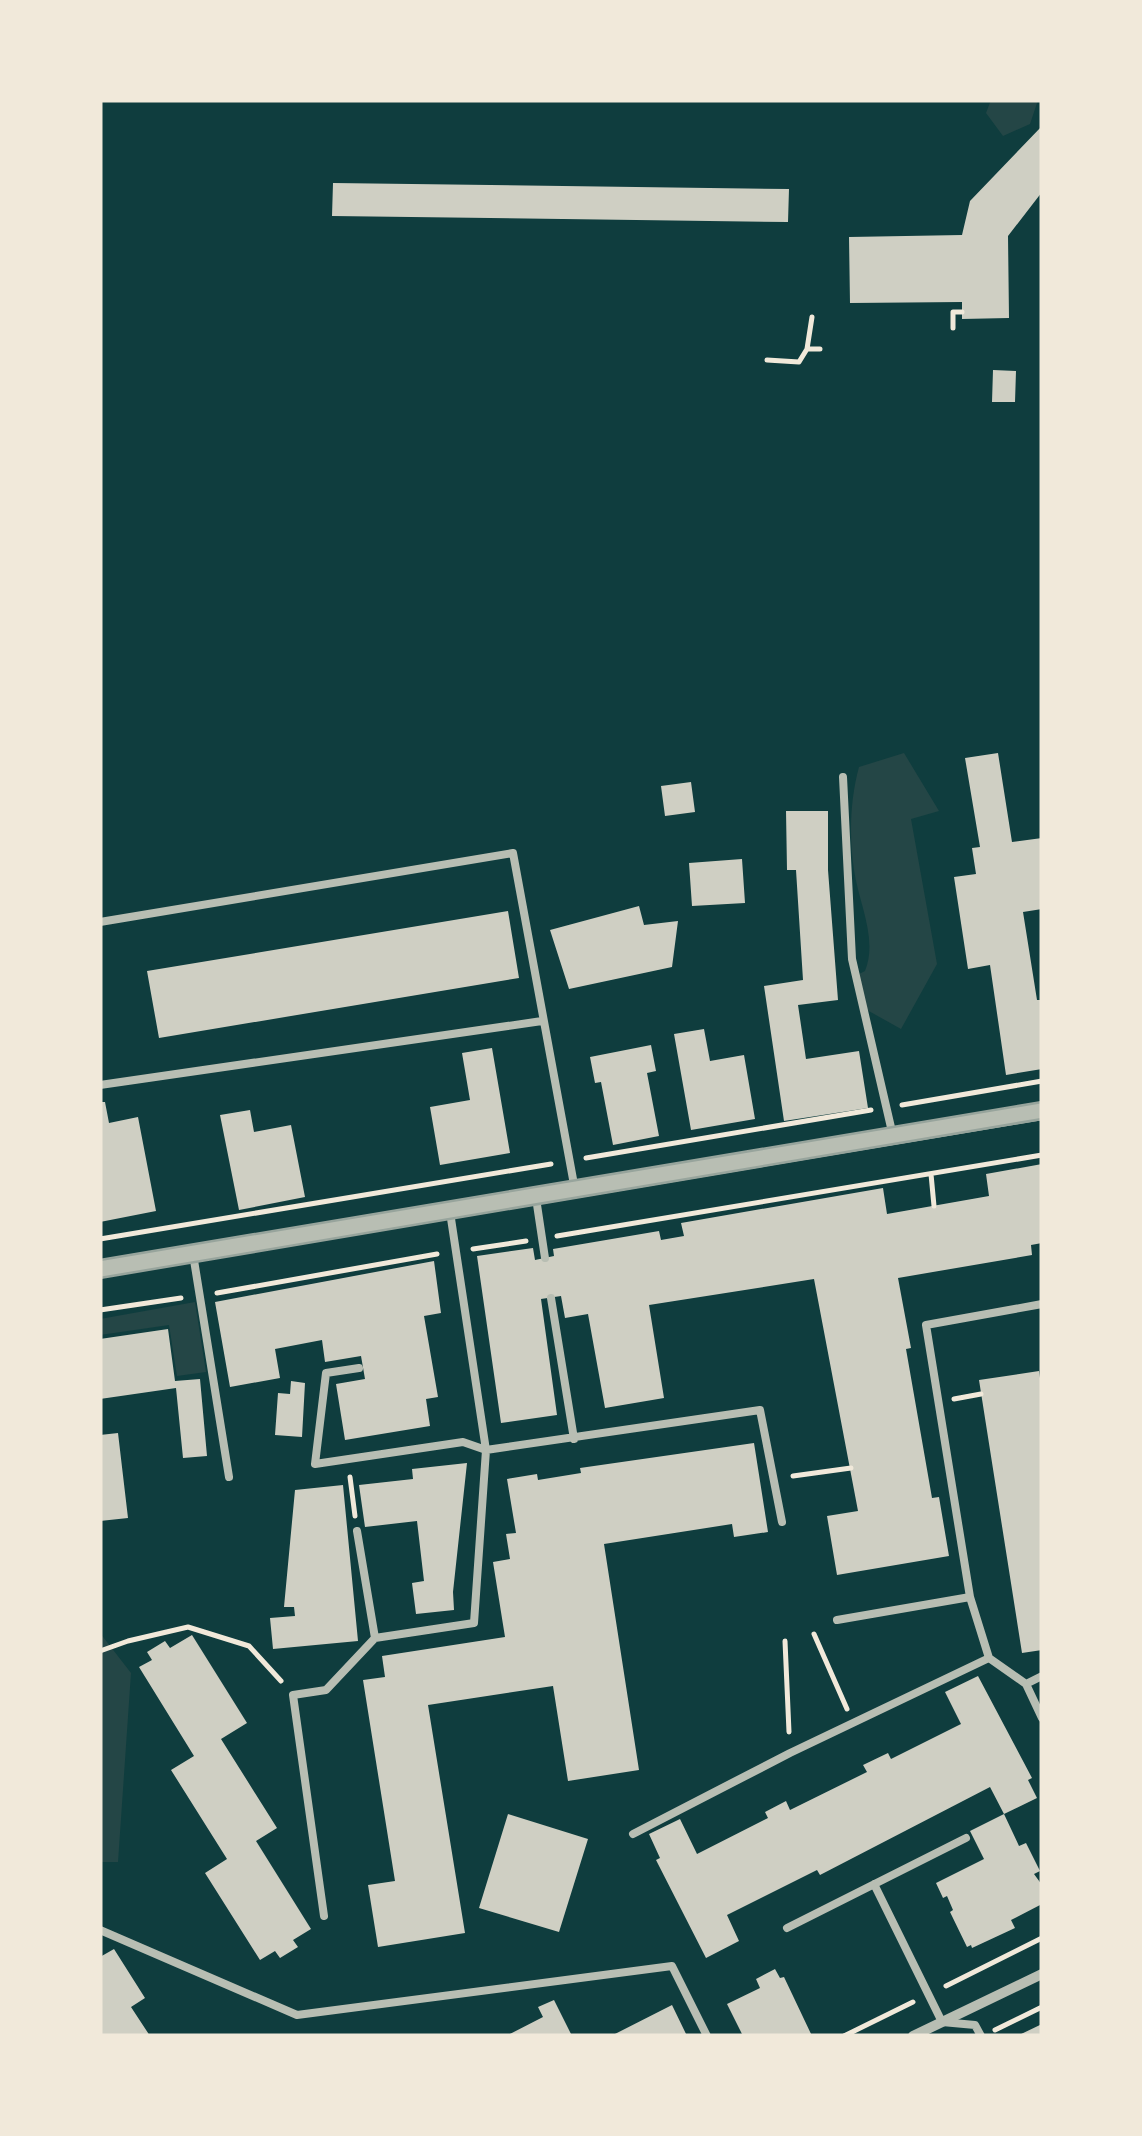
<svg xmlns="http://www.w3.org/2000/svg" width="1142" height="2136" font-family="'Roboto Condensed',sans-serif">
	<style>
		.green { fill: #244646 }
		.building { fill: #cfcfc3 }
		.lines { fill: none; stroke-linecap: round; stroke-linejoin: round }
		.path { stroke: #f1e9da; stroke-width: 5 }
		.service { stroke: #b8beb3; stroke-width: 8 }
		.minor { stroke: #b8beb3; stroke-width: 10 }
		.tertiary { stroke: #b8beb3; stroke-width: 18 }
		.tram { stroke: #97a49c; stroke-width: 2.5 }
	</style>
	<rect width="100%" height="100%" fill="#0f3d3e"/>
	<path class="green" d="M 991,100 L 1038,100 L 1030,124 L 1003,136 L 986,113 Z
		M 904,753 L 939,811 L 911,819 L 937,964 L 901,1029 L 867,1010 L 859,974 L 865,971 C 878,939 859,904 854,870 C 849,837 850,800 859,767 Z
		M 195,1302 L 206,1372 L 177,1376 L 169,1325 L 100,1335 L 100,1319 Z
		M 100,1633 L 131,1673 L 118,1862 L 100,1862 Z"/>
	<path class="building" d="M 1042,126 L 1042,192 L 1008,236 L 1009,318 L 962,319 L 962,302 L 850,303 L 849,237 L 962,235 L 970,201 Z
		M 333,183 L 789,189 L 788,222 L 332,216 Z
		M 993,370 L 1016,371 L 1015,402 L 992,402 Z
		M 998,753 L 1012,842 L 1042,838 L 1042,909 L 1023,912 L 1037,1000 L 1042,1000 L 1042,1069 L 1006,1075 L 990,965 L 968,969 L 954,877 L 976,874 L 972,848 L 980,847 L 965,758 Z
		M 691,782 L 695,812 L 665,816 L 661,786 Z
		M 786,811 L 828,811 L 828,870 L 838,1000 L 798,1005 L 806,1059 L 859,1051 L 868,1108 L 784,1121 L 764,986 L 803,980 L 796,870 L 787,870 Z
		M 742,859 L 745,903 L 692,906 L 689,863 Z
		M 639,906 L 644,925 L 678,921 L 672,967 L 569,989 L 550,930 Z
		M 508,911 L 519,978 L 159,1038 L 147,971 Z
		M 704,1029 L 710,1061 L 744,1055 L 755,1119 L 691,1130 L 674,1034 Z
		M 651,1045 L 656,1071 L 647,1073 L 659,1136 L 613,1145 L 601,1082 L 595,1083 L 590,1057 Z
		M 492,1048 L 510,1153 L 440,1165 L 430,1107 L 470,1100 L 462,1053 Z
		M 100,1102 L 105,1102 L 109,1123 L 138,1117 L 156,1211 L 100,1222 Z
		M 250,1110 L 254,1132 L 291,1125 L 305,1197 L 239,1210 L 220,1115 Z
		M 1042,1164 L 1042,1243 L 1031,1245 L 1032,1255 L 898,1278 L 911,1348 L 906,1349 L 932,1498 L 939,1497 L 949,1556 L 837,1575 L 827,1516 L 858,1511 L 814,1279 L 649,1305 L 664,1398 L 605,1408 L 588,1314 L 565,1318 L 561,1296 L 541,1299 L 557,1415 L 501,1423 L 477,1256 L 533,1248 L 535,1260 L 554,1256 L 553,1249 L 659,1231 L 661,1240 L 684,1236 L 681,1223 L 883,1188 L 887,1214 L 989,1196 L 986,1174 Z
		M 434,1261 L 441,1313 L 424,1316 L 438,1397 L 426,1399 L 430,1426 L 345,1440 L 336,1384 L 365,1379 L 361,1356 L 325,1362 L 322,1340 L 275,1349 L 280,1378 L 230,1387 L 215,1302 Z
		M 168,1329 L 175,1381 L 200,1379 L 207,1456 L 183,1458 L 176,1388 L 100,1399 L 100,1339 Z
		M 1039,1371 L 1042,1392 L 1042,1650 L 1022,1653 L 979,1380 Z
		M 291,1381 L 305,1383 L 302,1437 L 275,1435 L 278,1393 L 290,1394 Z
		M 118,1433 L 128,1518 L 100,1521 L 100,1435 Z
		M 754,1443 L 768,1532 L 734,1537 L 732,1524 L 604,1544 L 639,1770 L 568,1781 L 553,1686 L 428,1705 L 465,1933 L 378,1947 L 368,1885 L 395,1881 L 363,1680 L 385,1677 L 382,1656 L 505,1637 L 493,1562 L 510,1559 L 506,1534 L 516,1533 L 507,1479 L 537,1474 L 538,1480 L 581,1473 L 580,1468 Z
		M 467,1463 L 453,1592 L 454,1610 L 416,1614 L 412,1583 L 424,1581 L 417,1521 L 365,1527 L 359,1485 L 413,1479 L 412,1469 Z
		M 343,1485 L 358,1641 L 273,1649 L 270,1618 L 295,1616 L 294,1607 L 284,1607 L 295,1490 Z
		M 192,1635 L 247,1723 L 221,1739 L 277,1828 L 256,1841 L 311,1929 L 293,1940 L 298,1947 L 280,1958 L 275,1951 L 260,1960 L 205,1873 L 227,1859 L 171,1770 L 194,1756 L 139,1667 L 152,1660 L 147,1652 L 165,1641 L 170,1648 Z
		M 978,1676 L 1032,1778 L 1028,1780 L 1037,1798 L 1004,1814 L 1019,1846 L 1026,1843 L 1040,1871 L 1034,1874 L 1042,1885 L 1042,1904 L 1011,1920 L 1015,1928 L 972,1948 L 971,1945 L 967,1947 L 950,1912 L 953,1910 L 947,1896 L 943,1898 L 936,1883 L 984,1859 L 970,1831 L 1004,1814 L 990,1787 L 820,1875 L 817,1870 L 727,1915 L 739,1941 L 706,1958 L 656,1860 L 660,1858 L 649,1834 L 680,1819 L 697,1854 L 768,1818 L 765,1812 L 786,1801 L 790,1810 L 867,1772 L 863,1765 L 888,1753 L 891,1759 L 961,1724 L 945,1692 Z
		M 508,1814 L 588,1839 L 559,1932 L 479,1908 Z
		M 114,1949 L 145,1998 L 131,2007 L 150,2036 L 100,2036 L 100,1957 Z
		M 775,1969 L 780,1978 L 784,1977 L 812,2036 L 743,2036 L 727,2004 L 760,1988 L 756,1979 Z
		M 554,2000 L 572,2036 L 506,2036 L 543,2017 L 538,2007 Z
		M 672,2005 L 687,2036 L 611,2036 Z
		M 1042,2024 L 1042,2036 L 1017,2036 Z"/>
	<g class="lines">
		<path class="path" d="M 953,328 L 953,312 L 962,312
			M 807,349 L 820,349
			M 767,360 L 799,362 L 807,349 L 812,317
			M 902,1105 L 1042,1081
			M 586,1158 L 871,1110
			M 931,1174 L 934,1206
			M 557,1236 L 1042,1155
			M 100,1239 L 551,1164
			M 473,1249 L 526,1241
			M 217,1293 L 437,1254
			M 100,1310 L 181,1298
			M 954,1399 L 981,1394
			M 793,1476 L 851,1468
			M 350,1477 L 355,1516
			M 814,1634 L 847,1709
			M 785,1641 L 789,1732
			M 100,1651 L 128,1641 L 188,1627 L 249,1646 L 281,1681
			M 946,1986 L 1042,1938
			M 995,2030 L 1042,2007
			M 844,2036 L 913,2002"/>
		<path class="service" d="M 843,777 L 852,959 L 893,1136
			M 100,922 L 513,853 L 575,1190
			M 100,1085 L 542,1021
			M 536,1198 L 545,1258
			M 193,1254 L 229,1477
			M 551,1298 L 574,1439
			M 1042,1304 L 926,1325 L 970,1597 L 989,1658 L 1026,1684 L 1042,1718
			M 359,1368 L 326,1373 L 315,1464 L 463,1442 L 486,1450 L 760,1410 L 782,1522
			M 357,1531 L 375,1638 L 474,1623 L 486,1450 L 450,1212
			M 837,1620 L 970,1597
			M 1026,1684 L 1042,1676
			M 633,1834 L 790,1753 L 989,1658
			M 874,1884 L 942,2022 L 975,2025 L 981,2036
			M 324,1916 L 293,1695 L 326,1690 L 375,1638
			M 787,1928 L 966,1838
			M 100,1930 L 297,2015 L 672,1966 L 707,2036"/>
		<path class="minor" d="M 913,2036 L 1042,1974"/>
		<path class="tertiary" d="M 100,1269 L 1042,1111"/>
		<path class="tram" d="M 100,1260 L 1042,1102
			M 100,1278 L 1042,1119"/>
	</g>
	<rect width="1142" height="2136" fill="none" stroke="#f1e9da" stroke-width="205"/>
</svg>
